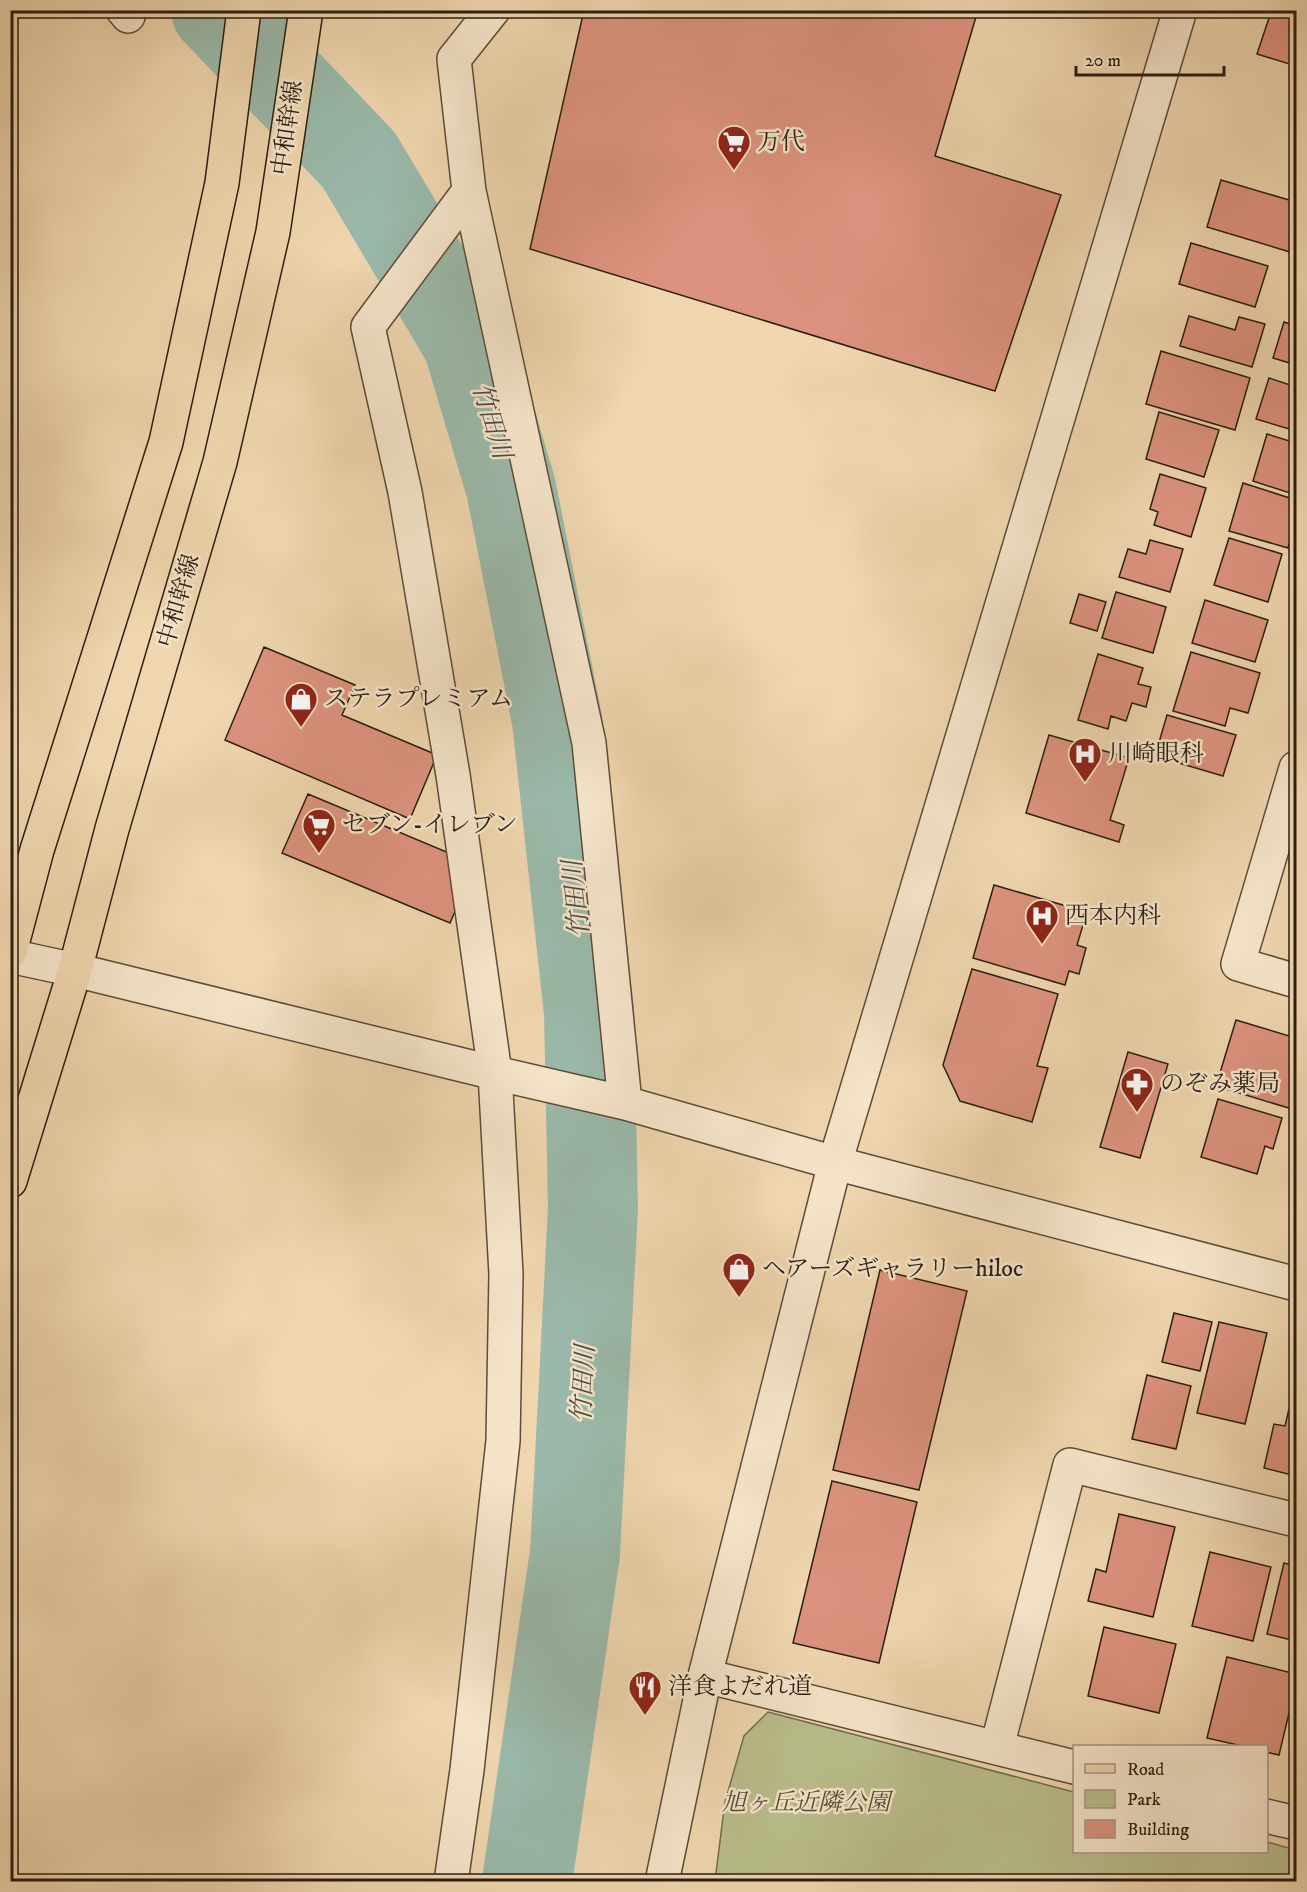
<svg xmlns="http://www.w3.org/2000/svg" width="1307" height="1892" font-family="'IM FELL DW Pica','Noto Serif JP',serif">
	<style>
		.green { fill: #b9be8b; stroke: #726e4f; stroke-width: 1.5 }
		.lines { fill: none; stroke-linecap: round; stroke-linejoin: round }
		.river { stroke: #9ab9aa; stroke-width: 90 }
		.building { fill: #dc927e; stroke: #2b1e13; stroke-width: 1.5 }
		.minor-casing { stroke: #5c4c3a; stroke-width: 36 }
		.major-casing { stroke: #2b1e13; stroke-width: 36 }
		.minor { stroke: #f5e4ca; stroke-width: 33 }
		.major { stroke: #efd6ae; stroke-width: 33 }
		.labels { text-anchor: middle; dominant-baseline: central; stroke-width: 5; stroke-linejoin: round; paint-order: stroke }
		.street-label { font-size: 24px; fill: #2b1e13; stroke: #f5e4ca }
		.poi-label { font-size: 24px; fill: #2b1e13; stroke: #f5e4ca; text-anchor: start }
		.park-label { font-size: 24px; font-style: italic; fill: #564e37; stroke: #f5e4ca }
		.water-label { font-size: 26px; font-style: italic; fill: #4c4c40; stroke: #f5e4ca }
	</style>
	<rect width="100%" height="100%" fill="#efd6ae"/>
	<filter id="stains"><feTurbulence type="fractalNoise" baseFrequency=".00333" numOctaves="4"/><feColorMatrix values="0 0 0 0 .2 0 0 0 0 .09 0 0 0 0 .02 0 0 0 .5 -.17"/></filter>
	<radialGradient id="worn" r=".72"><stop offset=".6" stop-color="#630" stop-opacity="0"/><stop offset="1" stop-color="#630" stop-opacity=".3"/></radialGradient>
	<path class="green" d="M 768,1712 L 1074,1792 L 1074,1852 L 1266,1852 L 1267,1842 L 1296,1850 L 1296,1881 L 715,1881 L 725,1802 L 744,1736 Z"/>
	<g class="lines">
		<path class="river" d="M 216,10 L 359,160 L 468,343 L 511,488 L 557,720 L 589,1012 L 593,1208 L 575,1553 L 527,1882"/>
	</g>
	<path class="building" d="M 584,10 L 978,10 L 935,156 L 1061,195 L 995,391 L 530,249 Z
		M 1261,10 L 1296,10 L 1296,66 L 1257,54 L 1270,15 L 1261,12 Z
		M 1221,180 L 1296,202 L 1296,232 L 1290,252 L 1207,227 Z
		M 1191,243 L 1268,266 L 1255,307 L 1179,284 Z
		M 1189,316 L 1235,330 L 1239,317 L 1265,324 L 1252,367 L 1180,346 Z
		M 1284,322 L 1296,326 L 1296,365 L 1273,358 Z
		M 1161,351 L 1250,378 L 1235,430 L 1146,404 Z
		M 1269,378 L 1296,387 L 1296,431 L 1256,419 Z
		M 1159,412 L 1219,430 L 1204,477 L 1146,459 Z
		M 1267,434 L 1296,443 L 1296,495 L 1253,481 Z
		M 1160,474 L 1206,488 L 1191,537 L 1154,525 L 1158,512 L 1150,509 Z
		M 1243,483 L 1296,500 L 1296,519 L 1288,548 L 1229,531 Z
		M 1229,538 L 1282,554 L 1268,602 L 1214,585 Z
		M 1150,540 L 1183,549 L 1170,592 L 1119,577 L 1128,549 L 1146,554 Z
		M 1116,592 L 1166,607 L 1153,653 L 1102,638 Z
		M 1079,594 L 1106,602 L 1097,631 L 1070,623 Z
		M 1205,600 L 1268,620 L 1255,662 L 1192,643 Z
		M 264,647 L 355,685 L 342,715 L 437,755 L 410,819 L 225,740 Z
		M 1191,652 L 1260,673 L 1248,713 L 1230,708 L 1225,726 L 1173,711 Z
		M 1098,654 L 1143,668 L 1138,684 L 1151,687 L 1146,707 L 1132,703 L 1126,721 L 1111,716 L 1108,729 L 1078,720 Z
		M 1167,715 L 1236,735 L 1223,776 L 1155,756 Z
		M 1049,735 L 1129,758 L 1110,820 L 1124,825 L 1119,842 L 1026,813 Z
		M 308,794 L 449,853 L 459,902 L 450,923 L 282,853 Z
		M 994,885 L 1087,912 L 1077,945 L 1086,948 L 1079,974 L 1069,971 L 1065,985 L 973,958 Z
		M 972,969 L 1058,994 L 1037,1066 L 1048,1068 L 1032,1122 L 960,1101 L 943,1065 Z
		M 1236,1020 L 1296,1038 L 1296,1051 L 1290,1075 L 1296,1077 L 1296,1092 L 1292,1109 L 1216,1086 Z
		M 1128,1052 L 1168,1064 L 1140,1158 L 1100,1147 Z
		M 1218,1099 L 1282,1118 L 1273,1149 L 1265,1146 L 1257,1174 L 1201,1157 Z
		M 880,1270 L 967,1291 L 919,1490 L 833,1470 Z
		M 1174,1313 L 1212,1322 L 1200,1371 L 1162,1362 Z
		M 1219,1322 L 1267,1333 L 1245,1424 L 1197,1413 Z
		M 1147,1375 L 1191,1386 L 1176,1449 L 1132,1439 Z
		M 1296,1379 L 1296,1476 L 1264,1468 L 1274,1424 L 1285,1426 Z
		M 832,1481 L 917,1502 L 879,1663 L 793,1643 Z
		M 1119,1514 L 1175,1527 L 1153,1617 L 1088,1601 L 1096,1569 L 1106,1572 Z
		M 1210,1552 L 1271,1567 L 1253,1641 L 1192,1626 Z
		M 1284,1563 L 1296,1566 L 1296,1641 L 1267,1634 Z
		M 1104,1627 L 1176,1644 L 1159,1713 L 1088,1696 Z
		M 1227,1657 L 1296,1674 L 1296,1684 L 1279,1755 L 1266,1752 L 1266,1746 L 1242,1746 L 1207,1738 Z"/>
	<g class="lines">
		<defs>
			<path id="minor" d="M 123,10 L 128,16
				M 493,10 L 454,59 L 469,191 L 589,743 L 625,1103
				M 1296,768 L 1238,964 L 1296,981
				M 10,956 L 75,970 L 495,1073 L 625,1103 L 835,1163 L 1296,1284
				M 705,1676 L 1074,1767
				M 997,1747 L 1070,1465 L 1296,1520
				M 1266,1816 L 1296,1823
				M 451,1882 L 467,1770 L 503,1441 L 506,1274 L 495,1073 L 453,775 L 405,492 L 368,327 L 469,191
				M 662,1882 L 705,1676 L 835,1163 L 1180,10"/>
			<path id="major" d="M 10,952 L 37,850 L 166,442 L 222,183 L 244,10
				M 10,1181 L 75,970 L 112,829 L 220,462 L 273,232 L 306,10"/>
		</defs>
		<use href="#minor" class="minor-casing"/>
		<use href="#major" class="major-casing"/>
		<use href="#minor" class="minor"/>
		<use href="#major" class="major"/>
	</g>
	<defs>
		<symbol id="supermarket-pin" viewBox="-11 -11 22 30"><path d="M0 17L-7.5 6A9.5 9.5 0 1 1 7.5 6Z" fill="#8f2418" stroke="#f5e4ca"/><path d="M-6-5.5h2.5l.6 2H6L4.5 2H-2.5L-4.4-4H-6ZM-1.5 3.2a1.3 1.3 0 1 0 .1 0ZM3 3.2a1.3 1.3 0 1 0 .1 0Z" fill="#fff"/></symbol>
		<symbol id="shop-pin" viewBox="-11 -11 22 30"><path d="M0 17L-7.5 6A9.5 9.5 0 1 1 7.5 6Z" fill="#8f2418" stroke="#f5e4ca"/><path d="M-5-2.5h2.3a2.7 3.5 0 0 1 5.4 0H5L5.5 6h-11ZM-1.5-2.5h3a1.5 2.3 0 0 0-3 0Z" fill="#fff"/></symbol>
		<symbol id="hospital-pin" viewBox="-11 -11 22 30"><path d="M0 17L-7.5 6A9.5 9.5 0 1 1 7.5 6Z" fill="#8f2418" stroke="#f5e4ca"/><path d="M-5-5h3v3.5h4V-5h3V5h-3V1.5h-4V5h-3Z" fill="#fff"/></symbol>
		<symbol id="pharmacy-pin" viewBox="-11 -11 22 30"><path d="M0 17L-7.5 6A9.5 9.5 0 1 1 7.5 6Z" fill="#8f2418" stroke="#f5e4ca"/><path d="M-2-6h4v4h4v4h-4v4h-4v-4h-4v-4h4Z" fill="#fff"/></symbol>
		<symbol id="restaurant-pin" viewBox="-11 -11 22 30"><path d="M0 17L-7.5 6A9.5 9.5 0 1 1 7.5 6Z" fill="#8f2418" stroke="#f5e4ca"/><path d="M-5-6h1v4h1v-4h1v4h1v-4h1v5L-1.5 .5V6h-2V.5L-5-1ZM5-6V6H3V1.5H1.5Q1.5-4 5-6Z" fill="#fff"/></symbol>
	</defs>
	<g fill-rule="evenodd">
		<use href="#supermarket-pin" x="715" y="123" width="38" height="52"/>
		<use href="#shop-pin" x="282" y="680" width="38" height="52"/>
		<use href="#hospital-pin" x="1066" y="735" width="38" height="52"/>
		<use href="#supermarket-pin" x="300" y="806" width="38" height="52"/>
		<use href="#hospital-pin" x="1023" y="897" width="38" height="52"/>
		<use href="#pharmacy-pin" x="1118" y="1065" width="38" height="52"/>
		<use href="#shop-pin" x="720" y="1250" width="38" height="52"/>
		<use href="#restaurant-pin" x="626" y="1668" width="38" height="52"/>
	</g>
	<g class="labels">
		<g class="street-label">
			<text transform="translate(288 128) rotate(-82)">中和幹線</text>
			<text transform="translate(179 601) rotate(-74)">中和幹線</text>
		</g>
		<g class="poi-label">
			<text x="757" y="142">万代</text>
			<text x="324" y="699">ステラプレミアム</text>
			<text x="1108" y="754">川崎眼科</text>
			<text x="342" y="825">セブン-イレブン</text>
			<text x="1065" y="916">西本内科</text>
			<text x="1160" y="1084">のぞみ薬局</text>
			<text x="762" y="1269">ヘアーズギャラリーhiloc</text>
			<text x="668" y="1687">洋食よだれ道</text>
		</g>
		<g class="park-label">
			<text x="806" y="1803">旭ヶ丘近隣公園</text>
		</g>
		<g class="water-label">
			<text transform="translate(491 421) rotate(73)">竹田川</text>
			<text transform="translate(577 899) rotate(-96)">竹田川</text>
			<text transform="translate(584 1384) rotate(-87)">竹田川</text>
		</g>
	</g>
	<rect width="1307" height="1892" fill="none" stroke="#efd6ae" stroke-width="36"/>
	<rect x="12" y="12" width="1283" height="1868" fill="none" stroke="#2b1e13" stroke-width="3"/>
	<rect x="18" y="18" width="1271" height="1856" fill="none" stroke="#2b1e13" stroke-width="1.5"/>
	<rect x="1073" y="1745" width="195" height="108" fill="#f5e4ca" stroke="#a49581" stroke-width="1.5"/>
	<rect x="1085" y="1764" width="30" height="9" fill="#efd6ae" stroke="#a49581" stroke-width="1.5"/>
	<text x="1127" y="1775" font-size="18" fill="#2b1e13">Road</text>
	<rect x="1085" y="1790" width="30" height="18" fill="#b9be8b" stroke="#a49581" stroke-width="1.5"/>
	<text x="1127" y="1805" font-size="18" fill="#2b1e13">Park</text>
	<rect x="1085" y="1820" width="30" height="18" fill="#dc927e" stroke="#a49581" stroke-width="1.5"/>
	<text x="1127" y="1835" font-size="18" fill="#2b1e13">Building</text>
	<path d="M1076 66v9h148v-9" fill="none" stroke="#2b1e13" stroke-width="3"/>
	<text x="1085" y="66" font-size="18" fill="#2b1e13" stroke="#f5e4ca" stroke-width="4.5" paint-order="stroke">20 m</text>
	<rect width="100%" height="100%" filter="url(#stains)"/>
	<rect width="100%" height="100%" fill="url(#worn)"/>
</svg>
